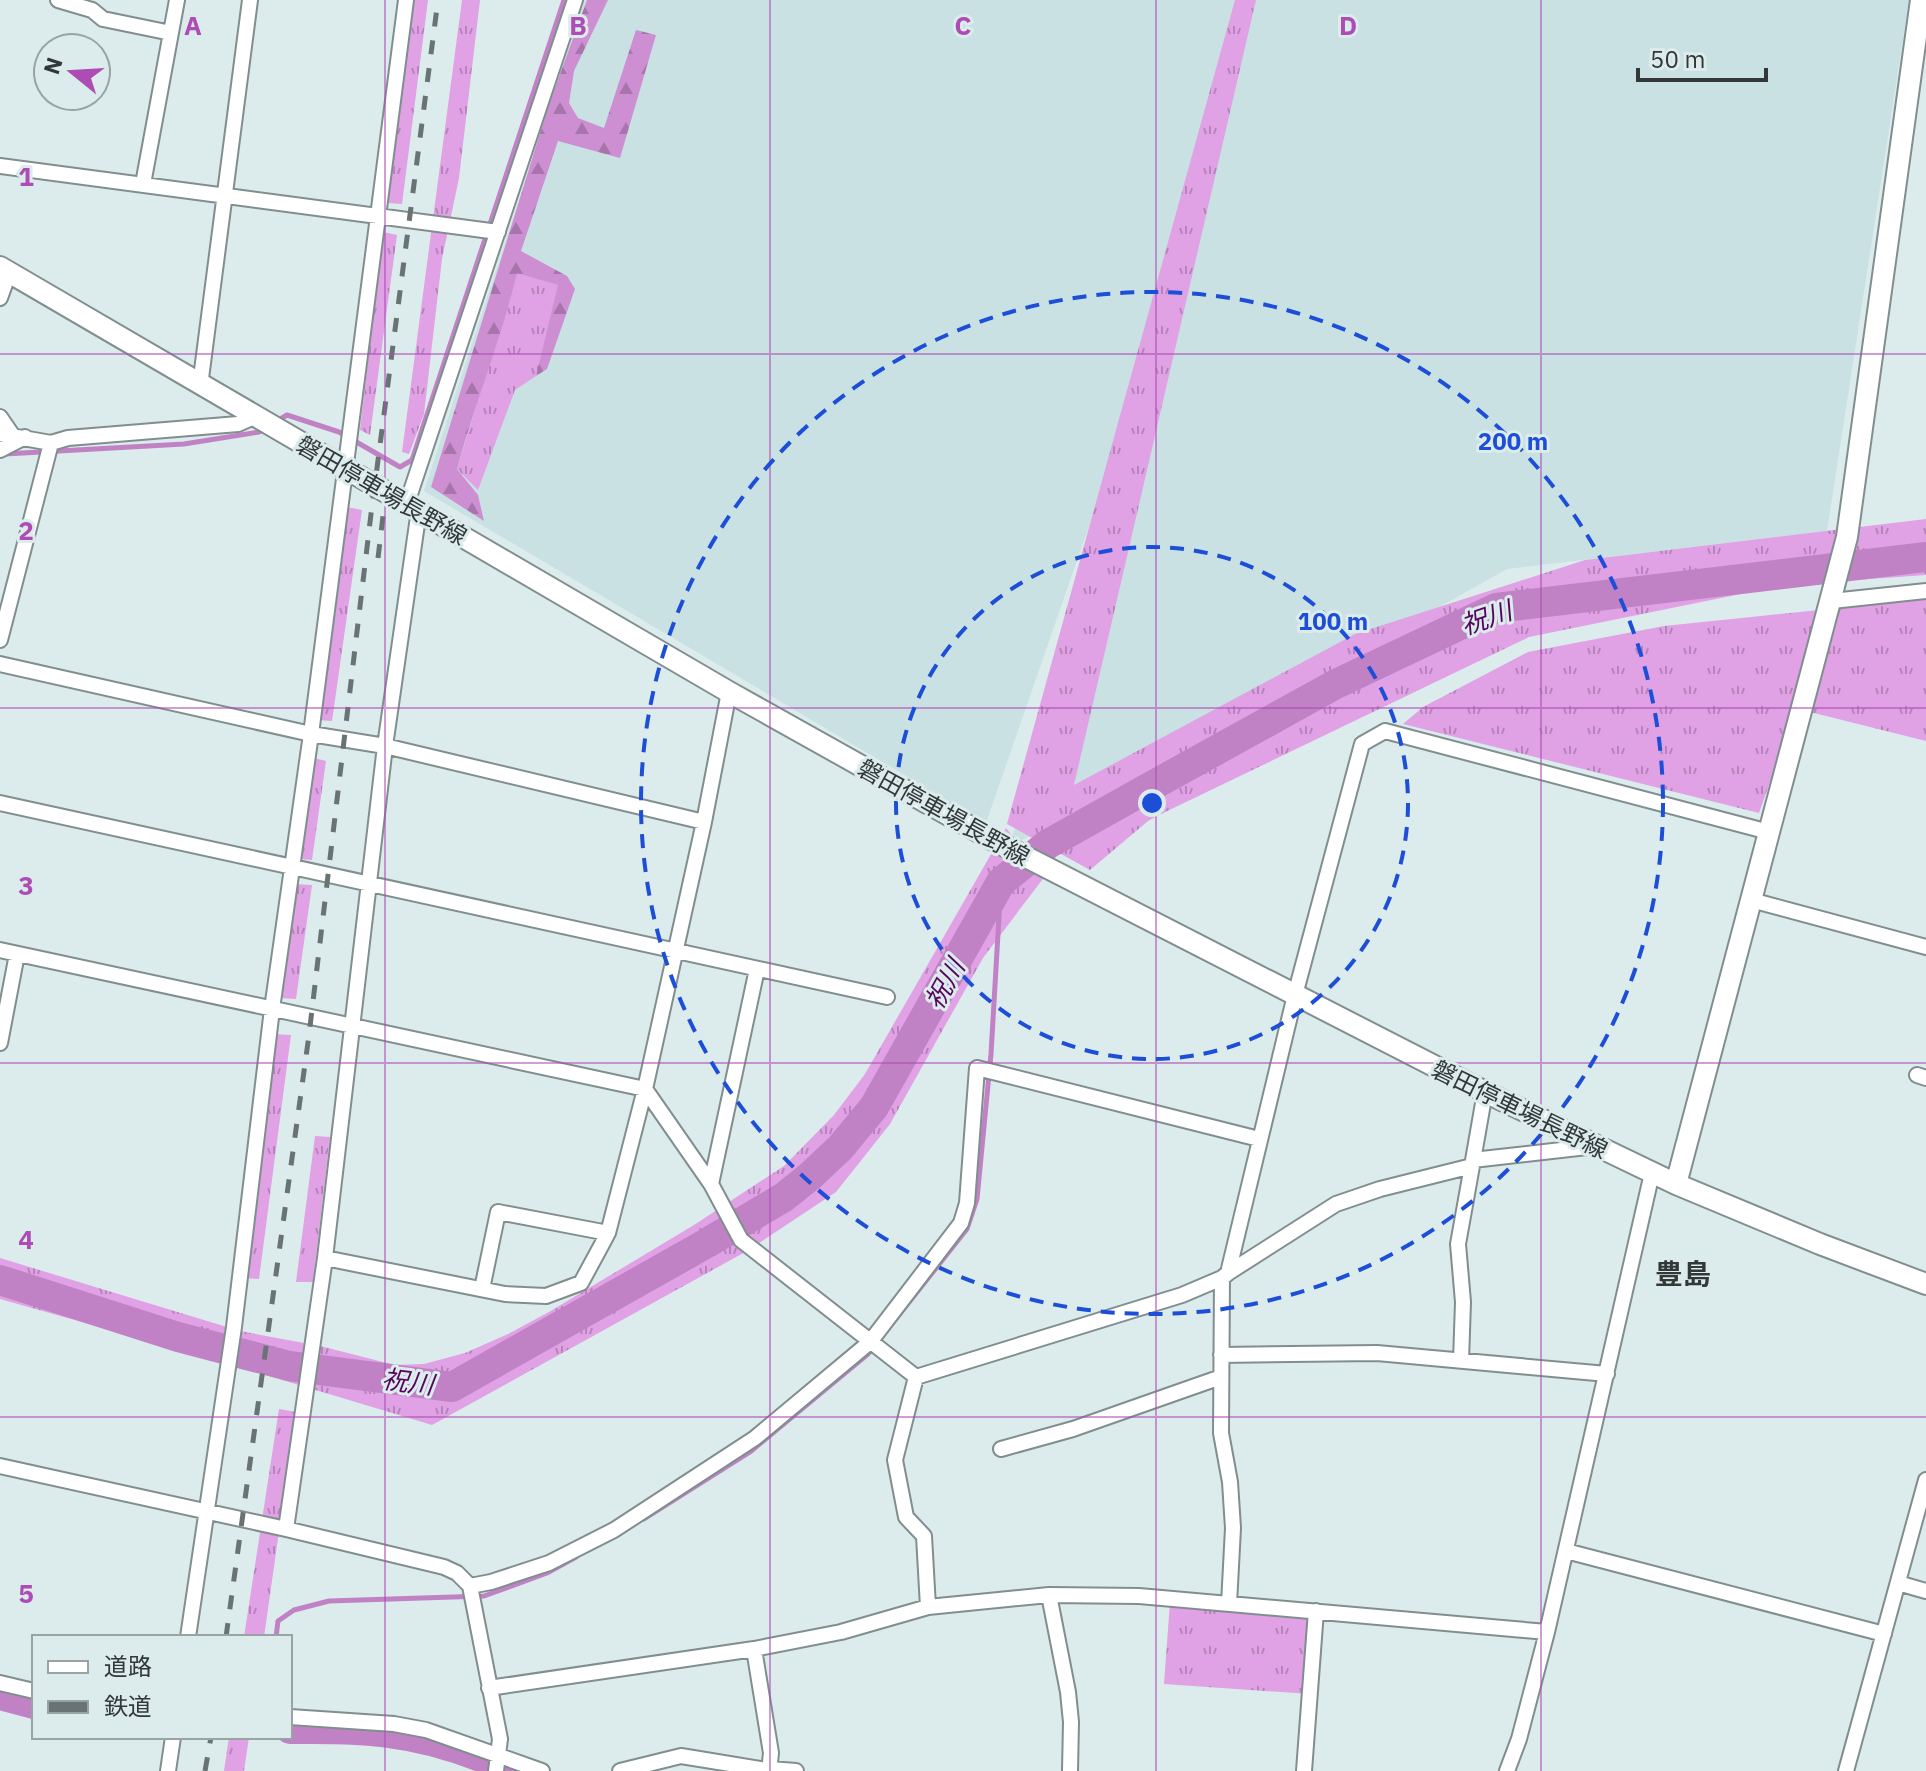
<svg xmlns="http://www.w3.org/2000/svg" width="1926" height="1771" font-family="'IBM Plex Sans','Noto Sans JP',sans-serif">
	<style>
		.built { fill: #c9e1e3 }
		.grass { fill: url(#grass-tufts) }
		.forest { fill: url(#forest-firs) }
		.lines { fill: none; stroke-linecap: round; stroke-linejoin: round }
		.stream { stroke: #c082c5; stroke-width: 5 }
		.river { stroke: #c082c5; stroke-width: 30 }
		.street-casing { stroke: #818e8f; stroke-width: 18 }
		.secondary-casing { stroke: #818e8f; stroke-width: 24 }
		.street { stroke: #fff; stroke-width: 14 }
		.secondary { stroke: #fff; stroke-width: 20 }
		.rail { stroke: #6a7374; stroke-width: 5; stroke-dasharray: 14 14; stroke-linecap: butt }
		.grid { fill: none; stroke: #ac4cb4; stroke-width: 2; stroke-opacity: 0.55 }
		.ring { fill: none; stroke: #1d4ed8; stroke-width: 4; stroke-dasharray: 14 10 }
		.labels { text-anchor: middle; dominant-baseline: central; stroke-width: 6; stroke-linejoin: round; paint-order: stroke }
		.street-label { font-size: 24px; fill: #323838; stroke: #dcebec }
		.water-label { font-size: 26px; font-style: italic; fill: #55035c; stroke: #dcebec }
		.quarter-label { font-size: 28px; font-weight: bold; fill: #323838; stroke: #dcebec }
		.grid-label { font-size: 26px; text-anchor: middle; font-weight: bold; fill: #ac4cb4; stroke: #dcebec; stroke-width: 6; stroke-linejoin: round; paint-order: stroke }
		.centre { fill: #1d4ed8; stroke: #dcebec; stroke-width: 4 }
		.ring-label { font-size: 24px; text-anchor: middle; font-weight: bold; fill: #1d4ed8; stroke: #dcebec; stroke-width: 6; stroke-linejoin: round; paint-order: stroke }
	</style>
	<defs>
		<pattern id="grass-tufts" width="24" height="20" patternUnits="userSpaceOnUse" patternTransform="scale(2)"><rect width="24" height="20" fill="#e0a1e5"/><path d="M3 7l-1-3M5 7V3M7 7l1-3M15 17l-1-3M17 17v-4M19 17l1-3" fill="none" stroke="#b684bb"/></pattern>
		<pattern id="forest-firs" width="22" height="20" patternUnits="userSpaceOnUse" patternTransform="scale(2)"><rect width="22" height="20" fill="#cd8ed2"/><path d="M5 1l3.5 6h-7zM16 11l3.5 6h-7z" fill="#a775ab"/></pattern>
	</defs>
	<rect width="100%" height="100%" fill="#dcebec"/>
	<path class="built" d="M 584,0 L 1242,0 L 1150,350 L 986,823 L 424,491 Z
		M 1251,0 L 1909,0 L 1827,531 L 1507,569 L 1008,848 L 1166,382 Z"/>
	<path class="grass" d="M 413,0 L 428,0 L 402,204 L 387,203 Z
		M 462,0 L 480,0 L 459,178 L 442,259 L 424,414 L 409,454 L 402,452 Z
		M 1235,0 L 1256,0 L 1074,785 L 1355,634 L 1585,560 L 1926,519 L 1926,575 L 1785,585 L 1529,637 L 1159,815 L 1148,821 L 1090,870 L 1007,824 Z
		M 383,232 L 397,235 L 370,435 L 360,430 Z
		M 517,272 L 558,285 L 556,311 L 536,376 L 515,390 L 478,490 L 457,469 Z
		M 346,507 L 362,510 L 332,721 L 317,720 Z
		M 1926,591 L 1926,741 L 1802,710 L 1824,628 L 1759,813 L 1403,724 L 1423,707 L 1528,652 L 1664,626 L 1829,609 Z
		M 314,758 L 326,761 L 312,860 L 299,859 Z
		M 1006,828 L 1045,876 L 983,958 L 890,1124 L 836,1192 L 747,1251 L 432,1425 L 206,1357 L 0,1299 L 0,1258 L 240,1331 L 320,1346 L 395,1365 L 424,1364 L 465,1353 L 508,1334 L 549,1312 L 694,1225 L 784,1166 L 834,1115 L 865,1074 Z
		M 295,884 L 312,885 L 296,999 L 279,998 Z
		M 273,1034 L 291,1035 L 259,1279 L 240,1278 Z
		M 315,1136 L 330,1137 L 313,1282 L 296,1282 Z
		M 279,1409 L 296,1412 L 264,1637 L 244,1637 Z
		M 1170,1602 L 1316,1611 L 1310,1694 L 1164,1684 Z
		M 229,1737 L 249,1737 L 244,1771 L 224,1771 Z"/>
	<path class="forest" d="M 587,0 L 608,0 L 574,71 L 569,103 L 578,118 L 604,128 L 636,30 L 656,35 L 620,158 L 558,141 L 521,251 L 567,276 L 575,289 L 547,369 L 536,376 L 558,285 L 517,273 C 501,340 475,403 457,469 L 478,495 L 484,521 L 431,487 L 548,107 Z"/>
	<g class="lines">
		<path class="stream" d="M 277,421 L 287,415 L 339,432 L 400,467 L 412,460 L 564,0
			M 5,454 L 184,444 L 259,432 L 265,429
			M 644,1519 L 750,1452 L 868,1354 L 967,1229 L 977,1199 L 991,1054 L 1001,882
			M 276,1637 L 278,1621 L 294,1610 L 329,1601 L 484,1596 L 547,1573 L 576,1557"/>
		<path class="river" d="M 0,1280 L 178,1337 L 289,1366 L 452,1387 L 707,1243 L 784,1197 L 809,1177 L 840,1148 L 874,1107 L 1001,882 L 1048,844 L 1139,793 L 1336,684 L 1496,608 L 1926,557
			M 0,1695 L 34,1704
			M 290,1729 C 322,1729 357,1728 389,1733 C 431,1738 475,1753 513,1771"/>
		<defs>
			<path id="street" d="M 58,0 L 92,10 L 103,19 L 171,33
				M 0,166 L 498,232
				M 143,184 L 177,0
				M 0,298 L 9,273
				M 200,386 L 250,0
				M 0,417 L 13,436
				M 0,434 L 51,443 L 68,438 L 238,424 L 256,416
				M 0,450 L 25,437
				M 407,503 L 575,0
				M 1832,601 L 1926,591
				M 0,640 L 51,443
				M 0,664 L 311,734 L 385,746 L 419,510
				M 0,803 L 887,997
				M 1751,900 L 1926,947
				M 0,950 L 645,1089 L 711,1184 L 741,1240 L 916,1377
				M 0,1043 L 17,954
				M 1917,1075 L 1926,1078
				M 1473,1160 L 1596,1146
				M 711,1184 L 757,969
				M 325,1258 L 505,1294 L 546,1296 L 581,1283 L 608,1233 L 645,1089 L 704,822 L 729,692
				M 1228,1273 L 1336,1204 L 1380,1189 L 1472,1166 L 1485,1092
				M 482,1289 L 498,1212 L 608,1233
				M 1221,1355 L 1377,1353 L 1607,1374
				M 1461,1361 L 1463,1302 L 1458,1244 L 1472,1166
				M 1001,1449 L 1073,1429 L 1221,1377
				M 0,1466 L 286,1529 L 444,1567 L 457,1573 L 470,1586 L 500,1739 L 496,1771
				M 286,1529 L 325,1258 L 385,746 L 704,822
				M 1566,1551 L 1884,1634
				M 1898,1583 L 1926,1591
				M 470,1586 L 491,1582 L 549,1563 L 614,1530 L 755,1438 L 870,1342 L 961,1223 L 967,1203 L 977,1068 L 1259,1139
				M 1049,1595 L 1068,1692 L 1071,1722 L 1070,1771
				M 1229,1604 L 1233,1528 L 1230,1482 L 1221,1433 L 1222,1278 L 1228,1273 L 1295,995 L 1362,744 L 1385,731 L 1769,832
				M 928,1607 L 924,1536 L 906,1517 L 895,1460 L 916,1377 L 1182,1295 L 1222,1278
				M 188,1637 L 234,1327 L 272,1009 L 311,734 L 406,0
				M 754,1649 L 771,1753 L 769,1771
				M 0,1683 L 34,1691
				M 489,1688 L 754,1649 L 841,1632 L 928,1607 L 1049,1595 L 1139,1596 L 1547,1632
				M 290,1717 L 394,1724 L 426,1730 L 542,1771
				M 770,1769 L 796,1771
				M 168,1771 L 173,1737
				M 620,1771 L 681,1756 L 773,1771
				M 1304,1771 L 1316,1611
				M 1507,1771 L 1519,1739 L 1547,1632 L 1652,1173
				M 1846,1771 L 1926,1480"/>
			<path id="secondary" d="M 0,267 L 729,692 L 997,842 L 1485,1092 L 1676,1184 L 1820,1244 L 1926,1284
				M 1676,1184 L 1847,537 L 1921,0"/>
		</defs>
		<use href="#street" class="street-casing"/>
		<use href="#secondary" class="secondary-casing"/>
		<use href="#street" class="street"/>
		<use href="#secondary" class="secondary"/>
		<path class="rail" d="M 378,558 L 386,491
			M 226,1637 L 309,1035 L 371,514 L 438,0
			M 205,1771 L 211,1737"/>
	</g>
	<path class="grid" d="M 385,0 L 385,1771M 770,0 L 770,1771M 1156,0 L 1156,1771M 1541,0 L 1541,1771M 0,354 L 1926,354M 0,708 L 1926,708M 0,1063 L 1926,1063M 0,1417 L 1926,1417"/>
	<g class="ring">
		<circle cx="1152" cy="803" r="256"/>
		<circle cx="1152" cy="803" r="511"/>
	</g>
	<g class="labels">
		<g class="street-label">
			<text transform="translate(382 490) rotate(30)">磐田停車場長野線</text>
			<text transform="translate(944 812) rotate(29)">磐田停車場長野線</text>
			<text transform="translate(1520 1109) rotate(26)">磐田停車場長野線</text>
		</g>
		<g class="water-label">
			<text transform="translate(1486 617) rotate(-19)">祝川</text>
			<text transform="translate(944 984) rotate(-61)">祝川</text>
			<text transform="translate(408 1381) rotate(7)">祝川</text>
		</g>
		<g class="quarter-label">
			<text x="1683" y="1273">豊島</text>
		</g>
	</g>
	<g class="grid-label">
		<text x="193" y="35">A</text>
		<text x="578" y="35">B</text>
		<text x="963" y="35">C</text>
		<text x="1348" y="35">D</text>
		<text x="26" y="186">1</text>
		<text x="26" y="540">2</text>
		<text x="26" y="895">3</text>
		<text x="26" y="1249">4</text>
		<text x="26" y="1603">5</text>
	</g>
	<circle cx="1152" cy="803" r="12" class="centre"/>
	<g class="ring-label">
		<text x="1513" y="450">200 m</text>
		<text x="1333" y="630">100 m</text>
	</g>
	<rect x="32" y="1635" width="260" height="104" fill="#dcebec" stroke="#98a3a4" stroke-width="2"/>
	<rect x="48" y="1661" width="40" height="12" fill="#ffffff" stroke="#98a3a4" stroke-width="2"/>
	<text x="104" y="1675" font-size="24" fill="#323838">道路</text>
	<rect x="48" y="1701" width="40" height="12" fill="#6a7374" stroke="#98a3a4" stroke-width="2"/>
	<text x="104" y="1715" font-size="24" fill="#323838">鉄道</text>
	<g transform="translate(72 72) rotate(288)"><circle r="38" fill="#dcebec" stroke="#98a3a4" stroke-width="2"/>
	<path d="M0-6L14 30L0 20L-14 30Z" fill="#ac4cb4"/>
	<text y="-12" font-size="22" font-weight="bold" text-anchor="middle" fill="#323838">N</text>
	</g>
	<path d="M1638 68v12h128v-12" fill="none" stroke="#323838" stroke-width="4"/>
	<text x="1650" y="68" font-size="24" fill="#323838" stroke="#dcebec" stroke-width="6" paint-order="stroke">50 m</text>
</svg>
